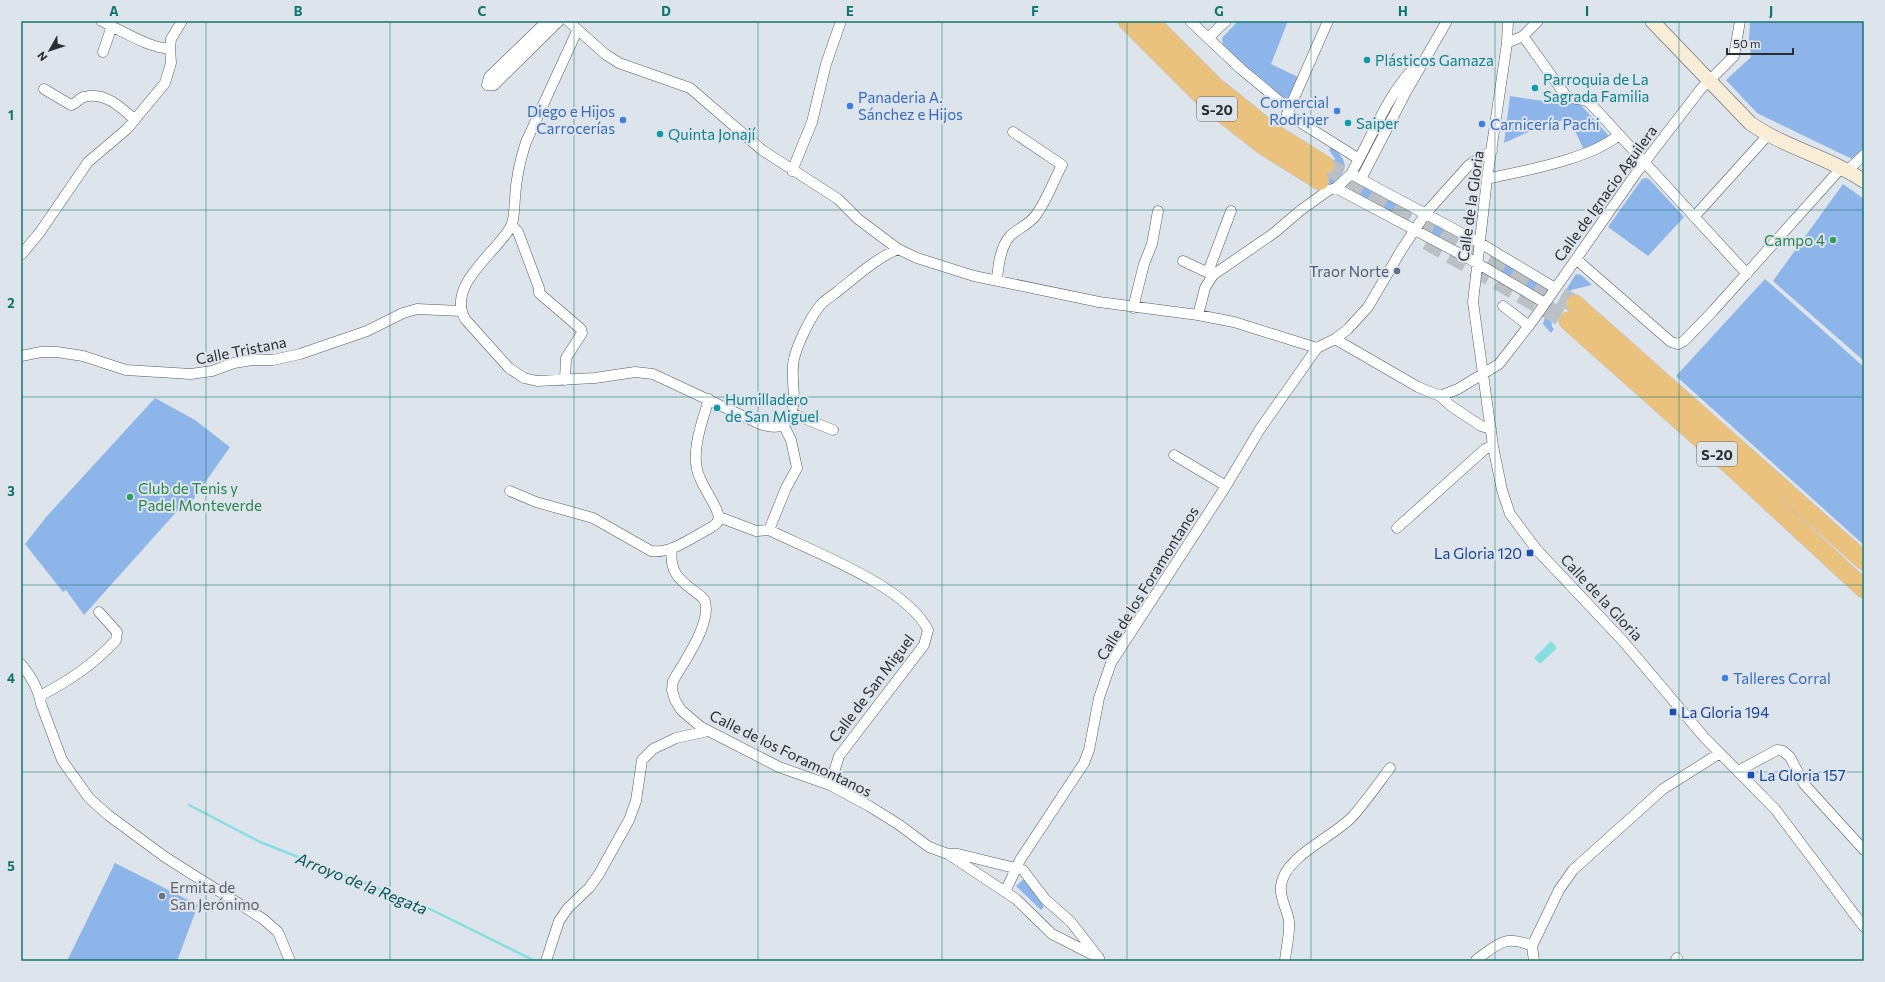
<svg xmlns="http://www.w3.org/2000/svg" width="1885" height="982" font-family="Commissioner,sans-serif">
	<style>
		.green { fill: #8db5e9 }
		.water { fill: #85dee2 }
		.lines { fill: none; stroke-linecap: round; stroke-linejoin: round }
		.stream { stroke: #85dee2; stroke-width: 2.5 }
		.motorway-tunnel { stroke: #bac0c6; stroke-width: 18; stroke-dasharray: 18 9; stroke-linecap: butt }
		.minor-casing { stroke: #575c62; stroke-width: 11 }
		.secondary-casing { stroke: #575c62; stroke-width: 15 }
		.motorway-casing { stroke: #c0c0c1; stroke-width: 19 }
		.minor { stroke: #fff; stroke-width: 10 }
		.secondary { stroke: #f9edd8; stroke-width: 14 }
		.motorway { stroke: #ebc27d; stroke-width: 18 }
		.grid { fill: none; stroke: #0f766e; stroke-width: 1; stroke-opacity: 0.55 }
		.culture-dot { fill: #0f9aa8; stroke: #dee4eb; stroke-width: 1.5 }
		.shop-dot { fill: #3f7fe0; stroke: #dee4eb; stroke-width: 1.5 }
		.leisure-dot { fill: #2e9e5b; stroke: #dee4eb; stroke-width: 1.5 }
		.service-dot { fill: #5c6f8a; stroke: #dee4eb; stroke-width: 1.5 }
		.transit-dot { fill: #1a4fb4; stroke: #dee4eb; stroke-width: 1.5 }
		.worship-dot { fill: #6b7280; stroke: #dee4eb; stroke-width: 1.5 }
		.labels { text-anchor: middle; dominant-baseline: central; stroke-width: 4; stroke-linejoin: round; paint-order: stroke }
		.shield { fill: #dee4eb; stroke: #616568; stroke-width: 1 }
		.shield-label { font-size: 14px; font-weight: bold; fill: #2c2e30 }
		.culture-label { font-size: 15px; fill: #0d838f; stroke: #dee4eb; text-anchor: start }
		.shop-label { font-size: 15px; fill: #366cbe; stroke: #dee4eb; text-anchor: start }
		.street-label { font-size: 15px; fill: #2c2e30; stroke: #dee4eb }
		.leisure-label { font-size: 15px; fill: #27864d; stroke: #dee4eb; text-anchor: end }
		.service-label { font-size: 15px; fill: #4e5e75; stroke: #dee4eb; text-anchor: end }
		.transit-label { font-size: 15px; fill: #164399; stroke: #dee4eb; text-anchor: start }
		.worship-label { font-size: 15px; fill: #5b616d; stroke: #dee4eb; text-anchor: start }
		.water-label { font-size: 16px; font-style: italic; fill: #005559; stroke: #dee4eb }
		.neatline { fill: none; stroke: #0f766e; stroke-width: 1.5 }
		.grid-label { font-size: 13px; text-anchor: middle; font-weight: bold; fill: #0f766e }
	</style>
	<rect width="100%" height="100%" fill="#dee4eb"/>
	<path class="green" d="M 1238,21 L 1288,21 L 1271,64 L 1298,77 L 1287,100 L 1223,47 L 1222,38 Z
		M 1750,21 L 1864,21 L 1864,148 L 1852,159 L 1757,113 L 1726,80 L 1751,57 L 1749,39 Z
		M 1558,92 C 1565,101 1568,104 1580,104 L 1610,137 L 1584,150 L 1575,131 L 1563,119 L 1550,130 L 1546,124 L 1504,143 L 1510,96 L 1556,103 Z
		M 1331,147 C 1357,165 1341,178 1323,191 L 1320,189 L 1335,159 L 1329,150 Z
		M 1646,178 L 1649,179 L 1684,217 L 1648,256 L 1608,227 L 1642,179 Z
		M 1355,184 L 1358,184 L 1408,210 L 1412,214 L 1408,221 L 1351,192 L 1351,187 Z
		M 1843,184 L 1864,199 L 1864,361 L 1773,281 Z
		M 1432,222 L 1456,234 L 1450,244 L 1425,230 L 1426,225 Z
		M 1496,255 L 1546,288 L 1545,293 L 1539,295 L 1494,268 Z
		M 1576,274 L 1581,275 L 1592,285 L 1571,290 L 1551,317 L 1552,327 L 1554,329 L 1551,333 L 1543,324 L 1546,313 L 1550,315 Z
		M 1765,279 L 1864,367 L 1864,545 L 1676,376 Z
		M 155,398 L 195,420 L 230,447 L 185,511 L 179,509 L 84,615 L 66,590 L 63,592 L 25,544 L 47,516 Z
		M 115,863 L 198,905 L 177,961 L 67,961 Z
		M 1024,879 L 1043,903 L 1042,904 L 1044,907 L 1041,910 L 1016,886 Z"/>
	<path class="water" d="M 1551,641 L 1557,648 L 1540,664 L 1534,658 Z"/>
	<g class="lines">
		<path class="stream" d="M 189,805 L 260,842 L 428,908 L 535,961"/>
		<path class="motorway-tunnel" d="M 1325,165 L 1575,304
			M 1427,241 L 1568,321"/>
		<defs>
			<path id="minor" d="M 101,21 C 117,28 154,51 170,48
				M 547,21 L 489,77 L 487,85 L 494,85 L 559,21
				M 568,21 L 605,54 L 619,63 L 690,88 L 762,150 L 838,199 L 858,219 L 898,249 L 917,258 L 974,276 L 1099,302 L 1198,315 L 1234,322 L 1317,348
				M 1190,21 L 1241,69 L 1289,109
				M 1508,21 L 1507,43 L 1487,179 L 1473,302 L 1493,446 L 1502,490 L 1510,514 L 1537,550 L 1623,641 L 1704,737 L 1775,809 L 1864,927
				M 577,31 L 526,142 C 520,160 516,179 515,198 C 514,207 515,217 511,226 C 498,252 446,284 465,319 L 509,368 L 524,378 L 537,381 L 595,378 L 635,372 L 653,374 L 760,424 C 771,427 781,430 788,419 C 800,401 789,379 794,359 C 797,345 810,318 819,307 C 823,301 832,296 838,291 C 857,276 875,259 898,249
				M 1523,36 L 1538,21
				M 1208,38 L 1226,21
				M 1507,43 L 1523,36 L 1566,96 C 1573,100 1581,98 1589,102 L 1747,274
				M 103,52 L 112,26
				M 44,89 L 71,105 C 76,104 79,98 84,97 C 104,91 121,107 135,120
				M 1359,159 C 1376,127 1392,87 1419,63
				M 1848,170 L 1864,155
				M 792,171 L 812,122 L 826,64 L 841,21
				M 1351,174 L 1480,243 L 1555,288
				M 1361,179 L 1406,92 L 1447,21
				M 1487,179 C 1526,170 1588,160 1619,135
				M 1336,188 L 1477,263 L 1545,303
				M 1694,217 L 1768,135
				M 512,225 L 518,232 L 539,288 L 539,293 L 581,329 L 582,333 L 566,358 L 565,380
				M 21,255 L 40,232 L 88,162 L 127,129 L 165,83 L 171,63 L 170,48 L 171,39 L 182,21
				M 1576,259 L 1671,342 L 1678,344 L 1684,341 L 1713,311 L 1842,167
				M 1183,261 L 1213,275
				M 1208,272 L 1231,211
				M 997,280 C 998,267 1000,247 1010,236 C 1018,228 1029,225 1036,215 C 1047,200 1053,182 1062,165 L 1013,132
				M 1503,306 L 1529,326
				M 1133,308 L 1144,264 L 1152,244 L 1158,211
				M 1198,315 L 1205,288 L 1213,275 L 1274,233 L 1301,210 L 1329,190 L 1336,188 L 1351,174 L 1359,159 L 1287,114 L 1328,21
				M 1335,339 L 1418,387 L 1440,396 L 1451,406 L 1481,426 L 1491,429
				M 21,356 L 41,352 L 57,352 L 83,356 L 126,370 L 191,374 L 212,371 L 234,363 L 252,360 L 273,360 L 300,354 L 367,331 L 403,313 L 417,309 L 461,311
				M 1440,396 L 1458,389 L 1499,364 L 1534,319 L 1637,172 L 1700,90 L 1734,56 L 1740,21
				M 791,413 L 833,430
				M 1174,455 L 1226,486
				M 510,491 L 536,502 L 593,518 L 651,551 C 672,554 694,536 712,527 L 717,523 L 719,517 C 716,504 705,491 700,478 C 689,455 702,422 709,399
				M 719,517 L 756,531 L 769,530 C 814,552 906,586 928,630 L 924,645 L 839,756 L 830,785
				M 1397,528 L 1485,449 L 1493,446
				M 769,530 L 786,488 L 797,468 L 791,440 L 783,424
				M 672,548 C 668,578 686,583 704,599 C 714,620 684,662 673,681 L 672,690 L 675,700 L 681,710 L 701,727 L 779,767 L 830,785 L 869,806 L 898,824 L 929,847 L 948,854 L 1016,899 L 1052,934 L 1099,958
				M 21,664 C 30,675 39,690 41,704 L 62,760 L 89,798 L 108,815 L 165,857 L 263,919 L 278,932 L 290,961
				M 40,696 C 70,680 93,665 116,640 L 117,632 L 99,612
				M 1738,771 L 1777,750 L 1783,751 L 1790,757 L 1804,784 L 1864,850
				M 948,854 L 958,854 L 1023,870 L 1045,899 L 1071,922 L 1098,957
				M 1005,892 L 1020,860 L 1084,763 L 1089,750 L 1099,698 L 1111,663 L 1226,486 L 1260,429 L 1317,348 L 1335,339 L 1348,329 L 1368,307 L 1402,249 L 1426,213 L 1468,166 L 1479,158 L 1492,151
				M 1476,960 C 1498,944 1505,934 1532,946
				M 546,961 L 559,921 L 568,908 L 589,888 L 599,874 L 629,820 L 636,801 L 642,760 L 653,749 L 676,738 L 708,731
				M 1285,961 C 1286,948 1290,934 1289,922 C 1288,910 1279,898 1281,886 C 1284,856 1334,837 1353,816 C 1366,801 1378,784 1390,768
				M 1534,961 L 1532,946 L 1559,890 L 1573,870 L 1663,789 L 1720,753
				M 1675,961 L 1677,958"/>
			<path id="secondary" d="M 1652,21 L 1750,123 C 1785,148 1829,157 1864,181"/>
			<path id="motorway" d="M 1127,21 L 1209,103 L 1264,146 L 1320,181
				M 1150,21 L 1216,87 L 1272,132 L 1325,165
				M 1575,304 L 1864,561
				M 1568,321 L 1732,467 L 1864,589"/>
		</defs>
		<use href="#minor" class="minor-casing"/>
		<use href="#secondary" class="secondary-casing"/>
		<use href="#motorway" class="motorway-casing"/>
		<use href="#minor" class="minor"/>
		<use href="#secondary" class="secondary"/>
		<use href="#motorway" class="motorway"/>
	</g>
	<path class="grid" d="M 206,21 L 206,961M 390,21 L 390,961M 574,21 L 574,961M 758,21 L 758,961M 942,21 L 942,961M 1127,21 L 1127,961M 1311,21 L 1311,961M 1495,21 L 1495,961M 1679,21 L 1679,961M 21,210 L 1864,210M 21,397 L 1864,397M 21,585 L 1864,585M 21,772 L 1864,772"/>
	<g class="culture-dot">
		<circle cx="1367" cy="60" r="4"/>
		<circle cx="1535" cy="88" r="4"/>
		<circle cx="1348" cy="123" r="4"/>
		<circle cx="660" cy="134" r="4"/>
		<circle cx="717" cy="408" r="4"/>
	</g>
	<g class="shop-dot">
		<circle cx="850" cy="106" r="4"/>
		<circle cx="1337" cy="111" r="4"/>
		<circle cx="623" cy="120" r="4"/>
		<circle cx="1482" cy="124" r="4"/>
		<circle cx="1725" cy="678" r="4"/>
	</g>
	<g class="leisure-dot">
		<circle cx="1833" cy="240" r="4"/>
		<circle cx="130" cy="497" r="4"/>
	</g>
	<circle class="service-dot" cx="1397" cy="271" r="4"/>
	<g class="transit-dot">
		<rect x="1526" y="549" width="8" height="8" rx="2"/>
		<rect x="1669" y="708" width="8" height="8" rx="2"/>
		<rect x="1747" y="771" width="8" height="8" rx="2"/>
	</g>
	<circle class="worship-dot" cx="162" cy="896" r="4"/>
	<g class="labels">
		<g class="shield">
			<rect x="1197" y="97" width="40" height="24" rx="3"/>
			<rect x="1697" y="442" width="40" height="24" rx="3"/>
		</g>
		<g class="shield-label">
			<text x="1217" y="109">S-20</text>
			<text x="1717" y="454">S-20</text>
		</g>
		<g class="culture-label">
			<text x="1375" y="60">Plásticos Gamaza</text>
			<text x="1543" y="79">Parroquia de La<tspan x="1543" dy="17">Sagrada Familia</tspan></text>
			<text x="1356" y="123">Saiper</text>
			<text x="668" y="134">Quinta Jonají</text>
			<text x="725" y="399">Humilladero<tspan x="725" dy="17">de San Miguel</tspan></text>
		</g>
		<g class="shop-label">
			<text x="858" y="97">Panaderia A.<tspan x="858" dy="17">Sánchez e Hijos</tspan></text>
			<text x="1329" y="102" text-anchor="end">Comercial<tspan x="1329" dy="17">Rodriper</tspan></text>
			<text x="615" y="111" text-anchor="end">Diego e Hijos<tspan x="615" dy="17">Carrocerías</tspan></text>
			<text x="1490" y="124">Carnicería Pachi</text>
			<text x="1733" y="678">Talleres Corral</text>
		</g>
		<g class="street-label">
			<text transform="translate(1605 193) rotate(-54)">Calle de Ignacio Aguilera</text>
			<text transform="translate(1470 206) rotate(-82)">Calle de la Gloria</text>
			<text transform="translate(241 350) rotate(-11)">Calle Tristana</text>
			<text transform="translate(1147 583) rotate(-58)">Calle de los Foramontanos</text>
			<text transform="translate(1602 597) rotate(47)">Calle de la Gloria</text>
			<text transform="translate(871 688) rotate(-53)">Calle de San Miguel</text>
			<text transform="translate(791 753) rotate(26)">Calle de los Foramontanos</text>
		</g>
		<g class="leisure-label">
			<text x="1825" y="240">Campo 4</text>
			<text x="138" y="488" text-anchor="start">Club de Tenis y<tspan x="138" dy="17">Padel Monteverde</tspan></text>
		</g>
		<g class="service-label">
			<text x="1389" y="271">Traor Norte</text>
		</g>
		<g class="transit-label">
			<text x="1522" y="553" text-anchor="end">La Gloria 120</text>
			<text x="1681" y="712">La Gloria 194</text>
			<text x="1759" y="775">La Gloria 157</text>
		</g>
		<g class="worship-label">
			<text x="170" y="887">Ermita de<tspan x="170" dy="17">San Jerónimo</tspan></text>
		</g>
		<g class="water-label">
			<text transform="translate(362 883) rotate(22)">Arroyo de la Regata</text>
		</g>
	</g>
	<rect width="1885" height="982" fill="none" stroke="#dee4eb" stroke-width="44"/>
	<g transform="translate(50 50) rotate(231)" stroke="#dee4eb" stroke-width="3" paint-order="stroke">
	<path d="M0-3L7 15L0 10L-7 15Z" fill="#2c2e30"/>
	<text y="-6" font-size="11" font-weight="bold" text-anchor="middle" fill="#2c2e30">N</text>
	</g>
	<path d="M1727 48v6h66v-6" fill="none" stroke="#2c2e30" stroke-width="2"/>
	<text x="1733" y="48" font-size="12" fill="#2c2e30" stroke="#dee4eb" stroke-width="3" paint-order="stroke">50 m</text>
	<rect x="22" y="22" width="1841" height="938" class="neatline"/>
	<g class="grid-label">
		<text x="114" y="16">A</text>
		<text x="298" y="16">B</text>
		<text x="482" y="16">C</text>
		<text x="666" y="16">D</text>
		<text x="850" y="16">E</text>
		<text x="1035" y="16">F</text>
		<text x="1219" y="16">G</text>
		<text x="1403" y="16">H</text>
		<text x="1587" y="16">I</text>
		<text x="1771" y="16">J</text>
		<text x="11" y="120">1</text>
		<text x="11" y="308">2</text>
		<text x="11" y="496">3</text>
		<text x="11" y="683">4</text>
		<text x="11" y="871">5</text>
	</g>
</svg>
